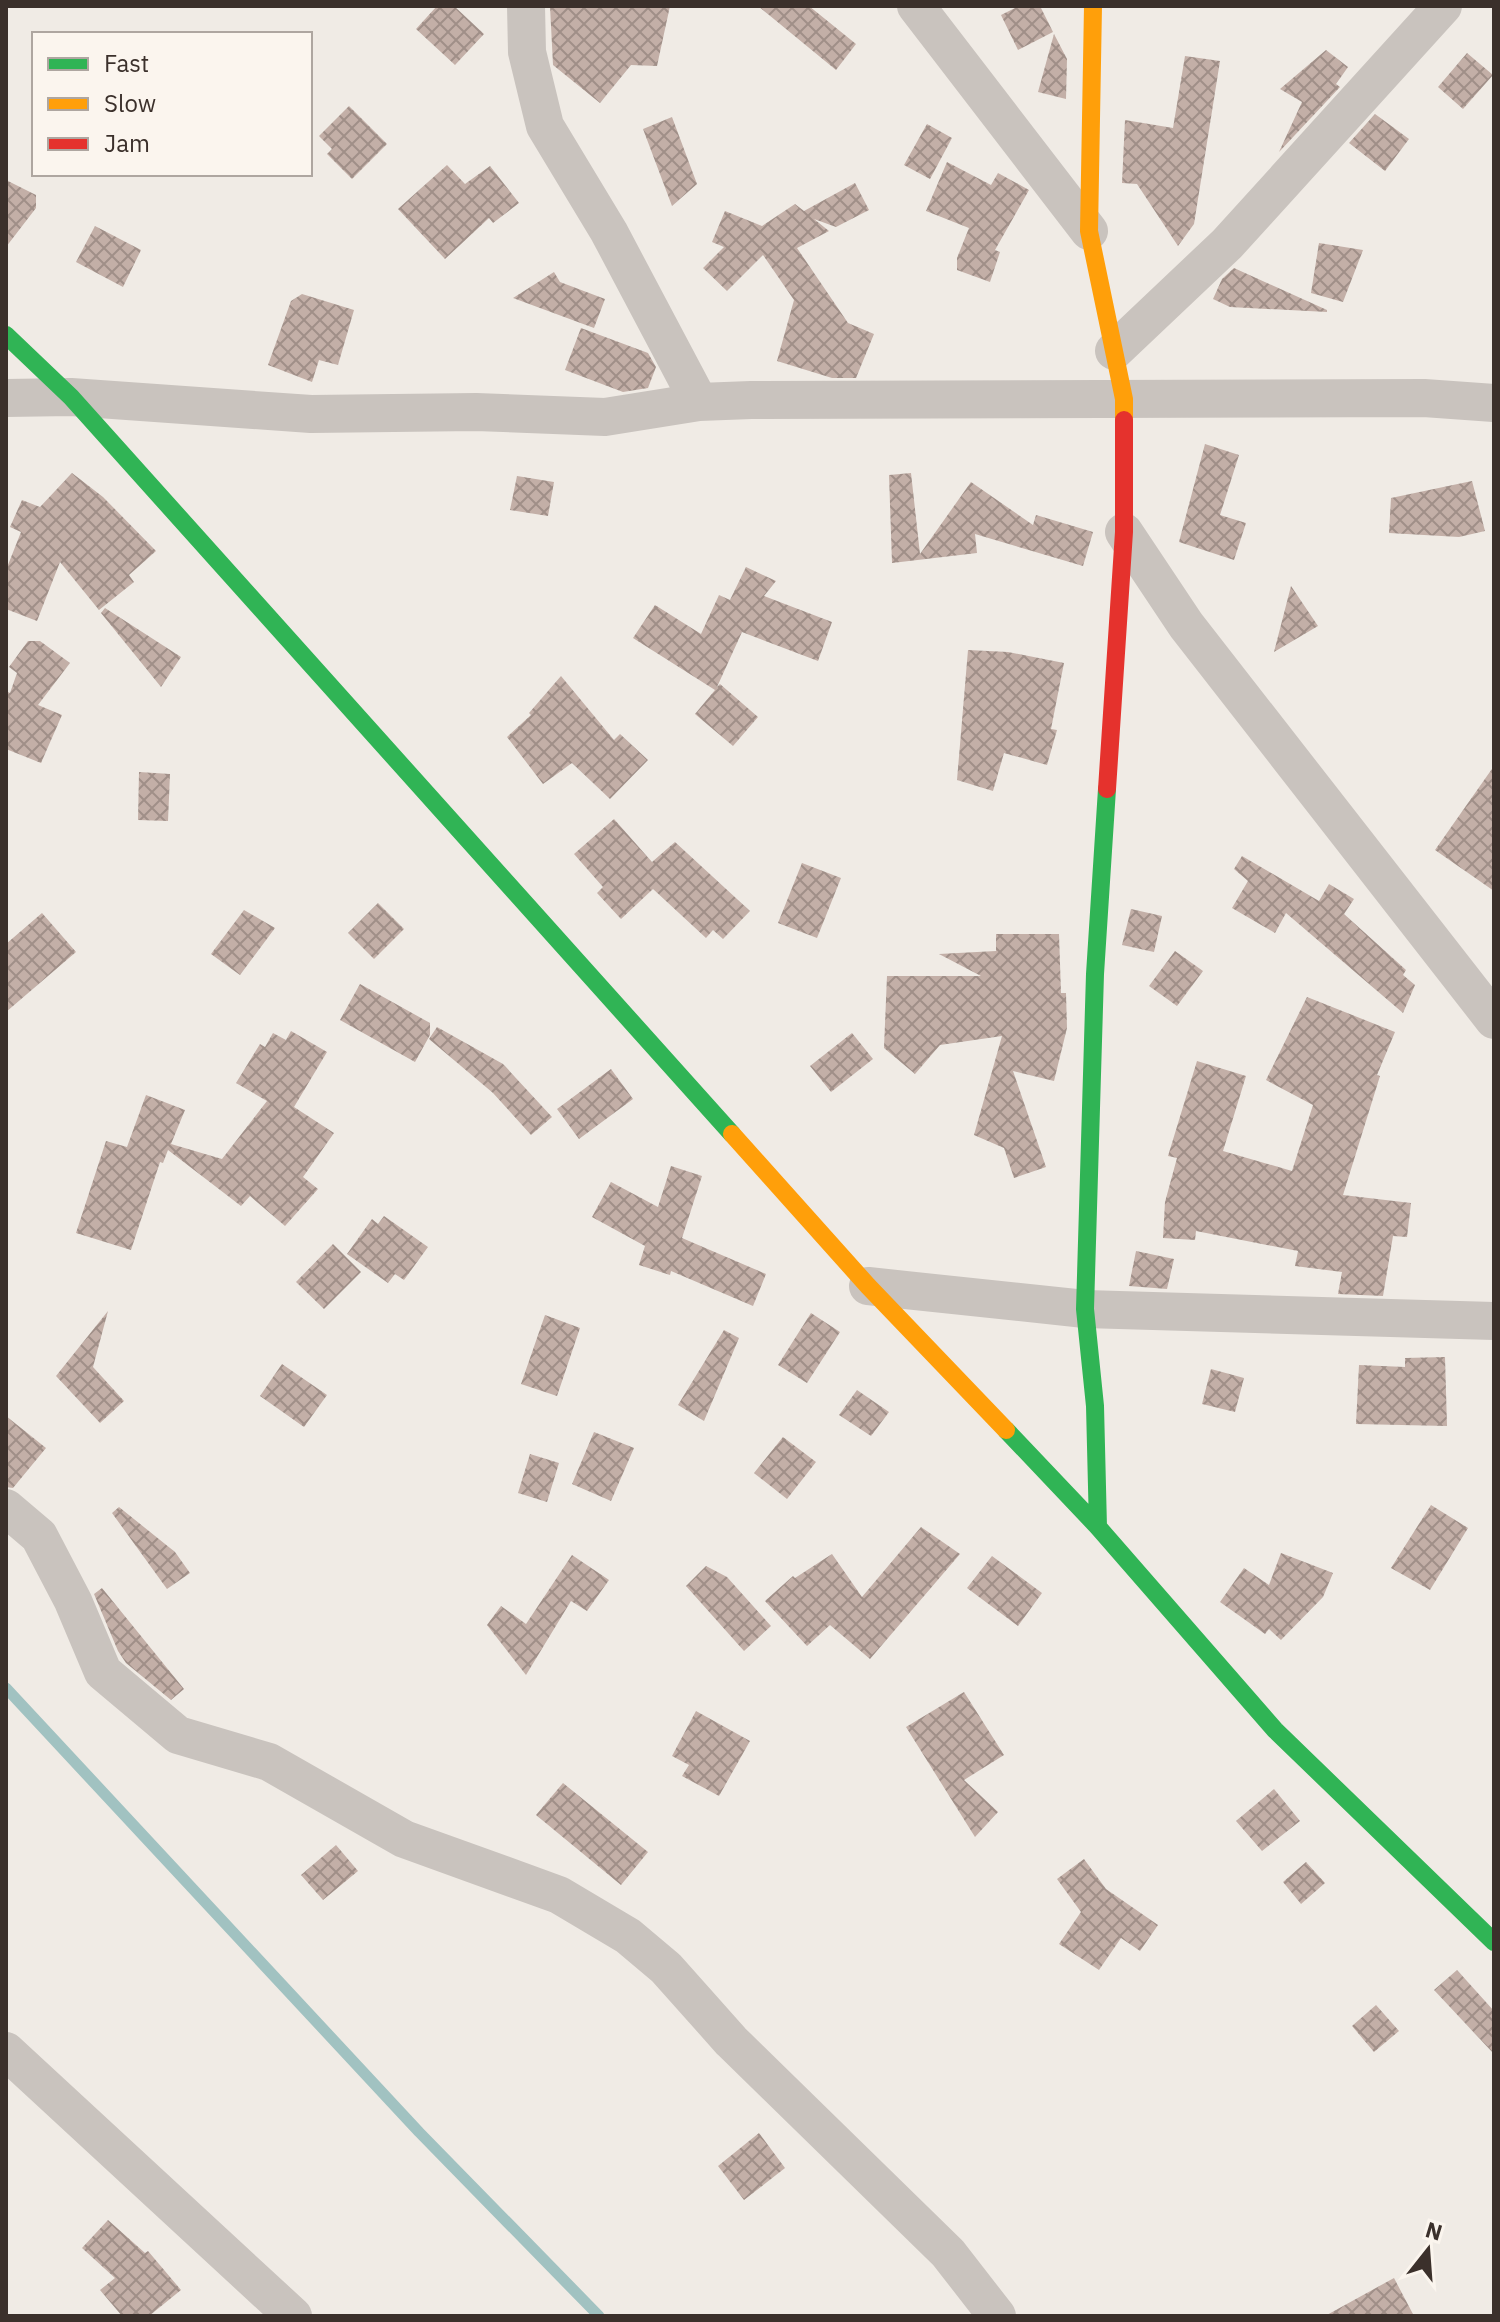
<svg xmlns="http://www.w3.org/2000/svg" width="1500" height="2322" font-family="'IBM Plex Sans',sans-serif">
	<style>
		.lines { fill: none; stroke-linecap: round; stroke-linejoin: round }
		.stream { stroke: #a1c2c1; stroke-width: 11 }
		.building { fill: url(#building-cross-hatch) }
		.street { stroke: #c9c3be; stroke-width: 38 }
		.fast { stroke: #30b455; stroke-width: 18 }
		.slow { stroke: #ff9f0a; stroke-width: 18 }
		.jam { stroke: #e5322d; stroke-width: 18 }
	</style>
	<defs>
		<pattern id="building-cross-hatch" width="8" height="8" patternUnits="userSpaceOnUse" patternTransform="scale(2)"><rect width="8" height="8" fill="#c3afa7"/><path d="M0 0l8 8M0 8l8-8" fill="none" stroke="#a08f88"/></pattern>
	</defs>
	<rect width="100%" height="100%" fill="#f0ebe5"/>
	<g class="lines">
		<path class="stream" d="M 6,1688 L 419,2132 L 599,2316"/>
	</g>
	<path class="building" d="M 437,6 L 454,6 L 484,34 L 455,65 L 416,29 Z
		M 550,6 L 670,6 L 657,66 L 631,65 L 600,103 L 553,65 Z
		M 758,6 L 809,6 L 856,44 L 836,70 Z
		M 1019,6 L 1040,6 L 1053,32 L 1018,50 L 1001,15 Z
		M 1054,34 L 1067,59 L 1066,99 L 1038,92 Z
		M 1326,50 L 1348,67 L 1336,84 L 1340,87 L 1279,152 L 1302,102 L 1280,89 Z
		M 1467,53 L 1493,75 L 1463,109 L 1438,87 Z
		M 1185,56 L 1220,61 L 1194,224 L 1178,246 L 1137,184 L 1122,183 L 1125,120 L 1173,128 Z
		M 349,106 L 387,144 L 352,179 L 327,154 L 332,149 L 319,136 Z
		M 1375,114 L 1409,139 L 1385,171 L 1349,143 Z
		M 672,117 L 697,184 L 672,206 L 643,129 Z
		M 927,124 L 952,138 L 930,179 L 904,165 Z
		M 947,162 L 991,185 L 998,173 L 1029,190 L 995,250 L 1000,252 L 990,282 L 957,270 L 957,258 L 969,228 L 926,211 Z
		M 447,165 L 465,184 L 490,166 L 519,203 L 493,223 L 489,218 L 445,259 L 398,209 Z
		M 6,180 L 36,195 L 36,208 L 6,247 Z
		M 855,183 L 869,210 L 836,227 L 814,219 L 829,231 L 797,248 L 848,323 L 874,334 L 856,378 L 832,378 L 777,361 L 794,300 L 763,255 L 727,291 L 703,268 L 724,247 L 712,242 L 725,211 L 762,226 L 795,204 L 804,211 Z
		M 95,226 L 141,250 L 123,287 L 76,262 Z
		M 1319,243 L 1363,250 L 1343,302 L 1311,293 Z
		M 1234,268 L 1327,310 L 1327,312 L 1230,307 L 1213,299 L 1222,279 Z
		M 554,272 L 560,282 L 605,299 L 594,328 L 513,298 Z
		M 302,294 L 354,310 L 338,365 L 319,360 L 312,382 L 268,365 L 291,301 Z
		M 581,328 L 648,353 L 656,367 L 648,388 L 623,392 L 565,370 Z
		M 1205,444 L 1239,455 L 1220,515 L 1246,523 L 1234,560 L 1179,542 Z
		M 72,473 L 103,497 L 156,551 L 129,575 L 134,582 L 99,610 L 60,562 L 37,621 L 6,609 L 6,570 L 21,532 L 10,527 L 22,500 L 40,507 Z
		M 911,473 L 920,554 L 971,482 L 1033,525 L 1036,515 L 1093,532 L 1083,566 L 975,534 L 977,553 L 892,563 L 889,475 Z
		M 517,476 L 554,482 L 548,516 L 510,510 Z
		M 1472,481 L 1485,531 L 1459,537 L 1389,533 L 1391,498 Z
		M 746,567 L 776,581 L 764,596 L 832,622 L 818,661 L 742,632 L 717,687 L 720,684 L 758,717 L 733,746 L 695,714 L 715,690 L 633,638 L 655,605 L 701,634 L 719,595 L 730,600 Z
		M 1291,586 L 1318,626 L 1274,652 Z
		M 105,608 L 181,657 L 161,687 L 101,613 Z
		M 28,641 L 40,641 L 70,663 L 38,705 L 62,715 L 41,763 L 6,749 L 6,691 L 10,693 L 17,673 L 9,667 Z
		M 968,650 L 1008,652 L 1064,663 L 1051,729 L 1057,730 L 1047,765 L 1004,753 L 993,791 L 957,780 Z
		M 561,676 L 614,740 L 620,734 L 648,760 L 610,799 L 572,763 L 543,784 L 507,737 L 531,715 L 529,713 Z
		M 1494,766 L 1494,891 L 1435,850 Z
		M 139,772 L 170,774 L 168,821 L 138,820 Z
		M 614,819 L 652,862 L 675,842 L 750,911 L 723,939 L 713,930 L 706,938 L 653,889 L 621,919 L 597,893 L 603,887 L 574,854 Z
		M 1242,856 L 1319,901 L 1329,884 L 1354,899 L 1344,914 L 1406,970 L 1403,975 L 1415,985 L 1403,1013 L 1286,913 L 1275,933 L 1232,908 L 1248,881 L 1234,869 Z
		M 802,863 L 841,878 L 817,938 L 778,923 Z
		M 378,903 L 404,929 L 374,959 L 348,933 Z
		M 1131,909 L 1162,916 L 1154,952 L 1122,945 Z
		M 244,910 L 275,928 L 240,975 L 211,954 Z
		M 42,913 L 76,952 L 6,1012 L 6,944 Z
		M 996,934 L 1059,934 L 1061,993 L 1066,993 L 1067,1028 L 1054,1081 L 1013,1071 L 1046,1167 L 1014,1178 L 1004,1148 L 974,1135 L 1002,1036 L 940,1045 L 915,1074 L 884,1048 L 887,976 L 981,976 L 939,954 L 996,951 Z
		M 1175,951 L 1203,971 L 1177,1006 L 1149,986 Z
		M 360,984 L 430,1023 L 430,1035 L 415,1062 L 340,1020 Z
		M 1307,997 L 1395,1032 L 1377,1075 L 1380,1076 L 1343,1195 L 1411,1203 L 1407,1237 L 1393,1236 L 1383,1296 L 1338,1294 L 1342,1272 L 1295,1266 L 1298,1251 L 1196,1231 L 1195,1240 L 1163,1238 L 1165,1202 L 1177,1158 L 1168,1156 L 1197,1061 L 1246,1076 L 1223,1151 L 1292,1171 L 1313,1105 L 1266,1080 Z
		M 437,1027 L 503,1064 L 552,1117 L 531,1135 L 493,1093 L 429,1039 Z
		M 291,1031 L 327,1052 L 294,1107 L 334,1133 L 303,1177 L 318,1189 L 285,1226 L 250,1196 L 241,1206 L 168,1150 L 163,1163 L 160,1162 L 131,1250 L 76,1233 L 106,1141 L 127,1147 L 146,1095 L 185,1110 L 171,1144 L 222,1159 L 267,1101 L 236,1083 L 260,1044 L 265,1047 L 273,1033 L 286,1040 Z
		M 852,1033 L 873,1059 L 831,1092 L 810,1066 Z
		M 611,1069 L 633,1099 L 579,1139 L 557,1109 Z
		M 671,1166 L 702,1176 L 682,1238 L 766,1274 L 753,1306 L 671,1271 L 670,1275 L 639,1265 L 645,1246 L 592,1217 L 611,1182 L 658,1207 Z
		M 384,1216 L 428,1247 L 404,1280 L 395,1274 L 388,1283 L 347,1254 L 372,1219 L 378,1224 Z
		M 333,1244 L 361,1272 L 324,1309 L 296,1282 Z
		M 1136,1251 L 1174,1259 L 1167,1289 L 1129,1286 Z
		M 108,1311 L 93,1367 L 124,1401 L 100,1423 L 56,1376 Z
		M 811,1313 L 840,1332 L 807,1383 L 778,1365 Z
		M 545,1315 L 580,1328 L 557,1396 L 521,1384 Z
		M 724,1330 L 739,1338 L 704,1421 L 678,1405 Z
		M 1445,1357 L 1447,1426 L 1356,1424 L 1359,1365 L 1405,1367 L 1405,1358 Z
		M 282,1364 L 327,1395 L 304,1427 L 260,1396 Z
		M 1211,1369 L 1244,1378 L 1235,1412 L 1202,1404 Z
		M 857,1390 L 889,1412 L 871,1436 L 839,1415 Z
		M 6,1416 L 46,1448 L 13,1488 L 6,1487 Z
		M 594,1432 L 634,1448 L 611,1501 L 572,1484 Z
		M 783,1437 L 816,1462 L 787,1499 L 754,1473 Z
		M 530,1454 L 559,1463 L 547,1502 L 518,1493 Z
		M 1431,1505 L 1468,1528 L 1430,1590 L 1391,1568 Z
		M 119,1507 L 175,1552 L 190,1573 L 167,1589 L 112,1513 Z
		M 921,1527 L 960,1554 L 870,1659 L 830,1625 L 807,1646 L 765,1601 L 793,1576 L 795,1578 L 832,1554 L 862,1597 Z
		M 1281,1553 L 1333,1573 L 1323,1597 L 1281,1640 L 1269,1629 L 1265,1634 L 1220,1602 L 1244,1568 L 1269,1585 Z
		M 572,1555 L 609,1580 L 587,1611 L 571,1601 L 526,1675 L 487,1625 L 501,1606 L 526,1624 Z
		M 992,1556 L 1042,1593 L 1018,1626 L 967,1588 Z
		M 706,1566 L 727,1577 L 771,1626 L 744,1651 L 686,1586 Z
		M 102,1588 L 184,1689 L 171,1700 L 126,1663 L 118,1651 L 94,1594 Z
		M 964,1692 L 1004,1755 L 964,1780 L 998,1812 L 975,1837 L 906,1727 Z
		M 696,1711 L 750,1741 L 719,1796 L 682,1776 L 689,1765 L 672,1756 Z
		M 563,1783 L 648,1852 L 621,1885 L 536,1815 Z
		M 1274,1789 L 1300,1821 L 1262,1851 L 1236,1821 Z
		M 336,1845 L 358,1871 L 323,1900 L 301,1875 Z
		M 1084,1859 L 1106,1889 L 1158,1925 L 1140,1951 L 1121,1938 L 1099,1970 L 1059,1944 L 1081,1912 L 1057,1879 Z
		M 1306,1862 L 1325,1883 L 1301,1904 L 1283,1882 Z
		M 1457,1970 L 1494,2011 L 1494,2054 L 1434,1990 Z
		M 1376,2005 L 1399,2031 L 1374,2052 L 1352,2026 Z
		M 759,2133 L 785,2168 L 744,2200 L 718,2166 Z
		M 108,2220 L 145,2253 L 148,2251 L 181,2290 L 149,2316 L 122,2316 L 100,2290 L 115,2278 L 82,2248 Z
		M 1394,2278 L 1414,2316 L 1325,2316 Z"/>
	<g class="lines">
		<path class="street" d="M 526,6 L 527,52 L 545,126 L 609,232 L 699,402
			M 916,6 L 1089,231
			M 1114,351 L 1227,244 L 1443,6
			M 6,398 L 71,397 L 311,414 L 476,412 L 605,417 L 699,402 L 751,400 L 1424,398 L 1494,403
			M 1124,532 L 1186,625 L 1494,1020
			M 868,1286 L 1085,1309 L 1494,1321
			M 6,1508 L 39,1536 L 73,1601 L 103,1672 L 178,1735 L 269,1762 L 404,1839 L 559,1895 L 628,1936 L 666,1968 L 731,2041 L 948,2253 L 997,2316
			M 6,2051 L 293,2316"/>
		<path class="fast" d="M 6,335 L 71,397 L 732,1134
			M 1006,1430 L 1098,1527 L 1275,1730 L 1494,1942
			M 1098,1527 L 1095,1406 L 1085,1309 L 1095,974 L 1107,789"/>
		<path class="slow" d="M 1093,6 L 1089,231 L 1124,399 L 1124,420
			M 732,1134 L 868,1286 L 1006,1430"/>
		<path class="jam" d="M 1107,789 L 1124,532 L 1124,420"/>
	</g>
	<rect width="1500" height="2322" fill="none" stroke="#3b302b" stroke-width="16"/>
	<rect x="32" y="32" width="280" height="144" fill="#fbf5ee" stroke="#aea6a0" stroke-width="2"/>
	<rect x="48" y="58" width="40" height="12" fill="#30b455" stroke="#aea6a0" stroke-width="2"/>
	<text x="104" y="72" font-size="24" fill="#3b302b">Fast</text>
	<rect x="48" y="98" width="40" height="12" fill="#ff9f0a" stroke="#aea6a0" stroke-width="2"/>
	<text x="104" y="112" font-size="24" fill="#3b302b">Slow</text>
	<rect x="48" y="138" width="40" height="12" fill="#e5322d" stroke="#aea6a0" stroke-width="2"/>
	<text x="104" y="152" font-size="24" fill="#3b302b">Jam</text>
	<g transform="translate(1428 2250) rotate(17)" stroke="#fbf5ee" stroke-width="6" paint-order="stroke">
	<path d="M0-6L14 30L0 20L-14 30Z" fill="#3b302b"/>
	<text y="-12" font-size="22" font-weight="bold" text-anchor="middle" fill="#3b302b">N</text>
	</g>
</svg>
